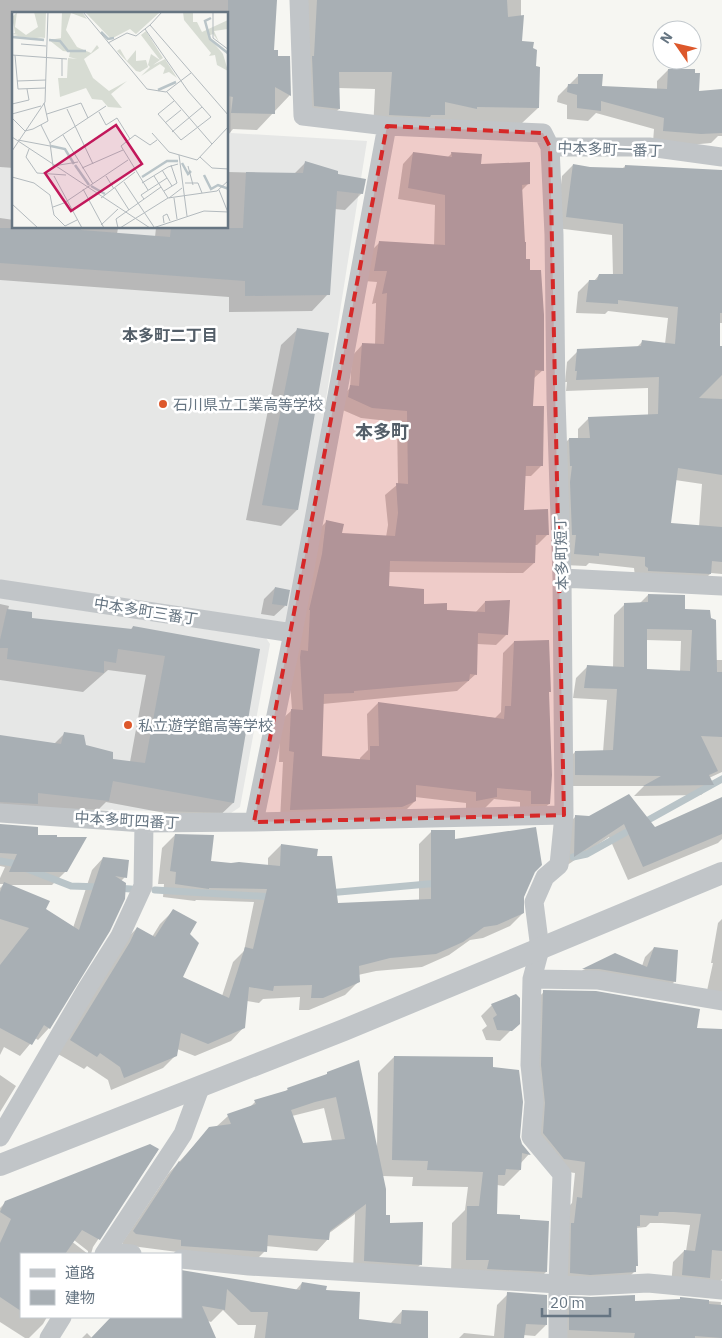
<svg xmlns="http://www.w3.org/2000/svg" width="722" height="1338" font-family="'IBM Plex Sans','Noto Sans JP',sans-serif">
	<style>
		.built { fill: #e6e7e6; fill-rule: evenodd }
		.shadow { fill: #0003; fill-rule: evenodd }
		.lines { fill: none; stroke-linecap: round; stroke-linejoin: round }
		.stream { stroke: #b9c4c8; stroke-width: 7 }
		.building { fill: #a8afb4; fill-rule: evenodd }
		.minor { stroke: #c1c5c8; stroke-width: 19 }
		.tertiary { stroke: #c1c5c8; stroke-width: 22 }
		.marked { fill: #d62828; fill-opacity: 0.2; stroke: #d62828; stroke-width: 4; stroke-dasharray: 10 6; stroke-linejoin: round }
		.poi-dot { fill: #dd582b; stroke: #fff; stroke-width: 2 }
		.labels { text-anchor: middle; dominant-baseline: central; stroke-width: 5; stroke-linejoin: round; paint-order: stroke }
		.street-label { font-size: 15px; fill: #667582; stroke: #fff }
		.poi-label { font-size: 15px; fill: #667582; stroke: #fff; text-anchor: start }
		.neighbourhood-label { font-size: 16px; font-weight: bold; fill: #535e68; stroke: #fff }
		.quarter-label { font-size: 18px; font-weight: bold; fill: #535e68; stroke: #fff }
		.inset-river { fill: none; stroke: #b9c4c8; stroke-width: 2.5 }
		.inset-road { fill: none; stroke: #b3babe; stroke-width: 1 }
		.view { fill: #c2185b; fill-opacity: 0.15; stroke: #c2185b; stroke-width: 2.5 }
		.inset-edge { fill: none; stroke: #667582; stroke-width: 2.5 }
	</style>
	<rect width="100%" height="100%" fill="#f6f6f2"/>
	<path class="built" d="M 0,0 L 230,0 L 231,133 L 367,141 L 296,588 L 287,623 L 0,580 ZM 14,14 L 228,14 L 228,228 L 14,228 Z
		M 0,598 L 266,638 L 270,644 L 240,807 L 231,813 L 0,807 Z"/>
	<path class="shadow" d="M 0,0 L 266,0 L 273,51 L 276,57 L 288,57 L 290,95 L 257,130 L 233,129 L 228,135 L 228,14 L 14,14 L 14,168 L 0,167 Z
		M 306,0 L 521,0 L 521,42 L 534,67 L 538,108 L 521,124 L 373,131 L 375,89 L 338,88 L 339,109 L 322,125 L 298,122 Z
		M 668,70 L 698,92 L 722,90 L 722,136 L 718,136 L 711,143 L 689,145 L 653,142 L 654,129 L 596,113 L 588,121 L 567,119 L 567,105 L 557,102 L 558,96 L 579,75 L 601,87 L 657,90 L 657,81 Z
		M 413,153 L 447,158 L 452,153 L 528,184 L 521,191 L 524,260 L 529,272 L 543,370 L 533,379 L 532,407 L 542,465 L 531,476 L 524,476 L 523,512 L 548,534 L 537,545 L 534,545 L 534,563 L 523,573 L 388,572 L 388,588 L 422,605 L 445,612 L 475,613 L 485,602 L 507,634 L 496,645 L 477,644 L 476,674 L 457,691 L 323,704 L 321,757 L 360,761 L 360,758 L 368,750 L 367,714 L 378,703 L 495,718 L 501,712 L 503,653 L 514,642 L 547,693 L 549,804 L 538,814 L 520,815 L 520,802 L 494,799 L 485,808 L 466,811 L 466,803 L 415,797 L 415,801 L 404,812 L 280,820 L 283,762 L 279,762 L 280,721 L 292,710 L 289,669 L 316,532 L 327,521 L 341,534 L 386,537 L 388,525 L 385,495 L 398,484 L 397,422 L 361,418 L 338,408 L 340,398 L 350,388 L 352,356 L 362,345 L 375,345 L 376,303 L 372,304 L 377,282 L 364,281 L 369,253 L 380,242 L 434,246 L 435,205 L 398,199 L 403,164 Z
		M 305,163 L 336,175 L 362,193 L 345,210 L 334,209 L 328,294 L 312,311 L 229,312 L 229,297 L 0,280 L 0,218 L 14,220 L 14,228 L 118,228 L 117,234 L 155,237 L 156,228 L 228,228 L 228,172 L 294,174 Z
		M 573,165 L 590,168 L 622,169 L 625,166 L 722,171 L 722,323 L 719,323 L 719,347 L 722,347 L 722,574 L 711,573 L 699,585 L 635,577 L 634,568 L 589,563 L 586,566 L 564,565 L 558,450 L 569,439 L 578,439 L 578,429 L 589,418 L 648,415 L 648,388 L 566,391 L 567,382 L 565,382 L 567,362 L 578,351 L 637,347 L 642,342 L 665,344 L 668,318 L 608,311 L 605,314 L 576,313 L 578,292 L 589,281 L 594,281 L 599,275 L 613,276 L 612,235 L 556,228 L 562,176 ZM 675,480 L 702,484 L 699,527 L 669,524 Z
		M 298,329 L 297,510 L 281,526 L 246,520 L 281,345 Z
		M 275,588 L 285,606 L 274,616 L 261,614 L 264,599 Z
		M 648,595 L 684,610 L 715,660 L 722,660 L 722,772 L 709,778 L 712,784 L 701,795 L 634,796 L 644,786 L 564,786 L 564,763 L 575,752 L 603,752 L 607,700 L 573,698 L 576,678 L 587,667 L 613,668 L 614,615 L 625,604 L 639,604 ZM 646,640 L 681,641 L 680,672 L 646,670 Z
		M 0,604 L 9,606 L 8,610 L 30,619 L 130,630 L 133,627 L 259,650 L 233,803 L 213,822 L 106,802 L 88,820 L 0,818 L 0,739 L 54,744 L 65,733 L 85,746 L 112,760 L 130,762 L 146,675 L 108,670 L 83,692 L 0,680 Z
		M 722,806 L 722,839 L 718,843 L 628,880 L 609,837 L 560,870 L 561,831 L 576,816 L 654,828 Z
		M 0,827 L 36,836 L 66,871 L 52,885 L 6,885 L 73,928 L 92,870 L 103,858 L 125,877 L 121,881 L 49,1028 L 38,1040 L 35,1038 L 20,1056 L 4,1047 L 0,1055 L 0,888 L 4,884 L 0,884 L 0,878 L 5,867 L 0,866 Z
		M 432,831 L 534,872 L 522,897 L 523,913 L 510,926 L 483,938 L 470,940 L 449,955 L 422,967 L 376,971 L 358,975 L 358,982 L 345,995 L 309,1010 L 299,1010 L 300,997 L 263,999 L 259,1003 L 247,1001 L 244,1027 L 231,1041 L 195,1056 L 177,1049 L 176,1055 L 163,1068 L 111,1090 L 108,1080 L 87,1066 L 84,1069 L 58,1054 L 124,941 L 137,928 L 152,937 L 160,924 L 173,911 L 188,934 L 182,977 L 222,996 L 233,962 L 244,951 L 254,902 L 196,900 L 195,901 L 163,897 L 164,884 L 158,884 L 162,848 L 175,835 L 210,862 L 268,866 L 268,858 L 281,845 L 316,857 L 337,904 L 419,901 L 419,844 Z
		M 722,919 L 722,1004 L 705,1000 L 713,963 L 711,963 L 718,923 Z
		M 654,948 L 675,981 L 666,990 L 575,977 L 583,970 L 615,955 L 642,966 L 645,957 Z
		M 544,992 L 691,1065 L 722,1051 L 722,1279 L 712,1290 L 671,1286 L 673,1262 L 684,1251 L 686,1251 L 690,1225 L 662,1223 L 650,1223 L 646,1227 L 636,1228 L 634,1272 L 623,1283 L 559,1284 L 566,1209 L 572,1203 L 575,1173 L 553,1170 L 532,1145 L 532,1003 Z
		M 492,1005 L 518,1023 L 500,1041 L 486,1040 L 482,1030 L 487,1026 L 481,1016 Z
		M 394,1057 L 491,1068 L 521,1145 L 529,1154 L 520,1164 L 520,1170 L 504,1186 L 497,1185 L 496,1215 L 546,1272 L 530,1288 L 451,1275 L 452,1223 L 465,1210 L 468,1187 L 412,1186 L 413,1177 L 382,1176 L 385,1217 L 388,1225 L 421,1264 L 409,1276 L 353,1272 L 355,1214 L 328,1234 L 328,1239 L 317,1251 L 266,1246 L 265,1251 L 254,1262 L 124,1245 L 122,1243 L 168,1174 L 210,1128 L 216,1127 L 228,1116 L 249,1108 L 255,1102 L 284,1093 L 288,1089 L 324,1077 L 328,1073 L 377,1148 L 378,1073 ZM 324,1108 L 332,1141 L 302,1144 L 292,1116 Z
		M 0,1075 L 16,1086 L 0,1112 Z
		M 158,1150 L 93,1247 L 91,1254 L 21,1254 L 21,1317 L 47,1317 L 43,1324 L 29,1338 L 25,1338 L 0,1322 L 0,1208 L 6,1202 ZM 42,1215 L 88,1251 L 88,1254 L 40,1217 Z
		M 181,1273 L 295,1291 L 302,1283 L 325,1338 L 254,1338 L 256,1325 L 238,1325 L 223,1310 L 211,1322 L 208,1321 L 209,1338 L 82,1338 L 87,1333 L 92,1338 L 112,1333 L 126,1317 L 181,1317 Z
		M 508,1294 L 546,1325 L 535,1336 L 523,1335 L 523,1338 L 459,1338 L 464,1333 L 494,1336 L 497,1305 Z
		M 570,1297 L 633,1302 L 678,1301 L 680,1299 L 721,1302 L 720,1318 L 722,1318 L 722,1338 L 559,1338 L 559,1308 Z
		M 402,1311 L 425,1338 L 350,1338 L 390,1324 Z"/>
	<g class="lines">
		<path class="stream" d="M 573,857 L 587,854 L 722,779
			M 0,861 L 12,863 L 71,886 L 101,887
			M 116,888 L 131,889
			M 155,890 L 275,897
			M 328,893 L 439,883"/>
	</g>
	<path class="building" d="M 228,0 L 277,0 L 274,50 L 278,50 L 278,56 L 290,56 L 291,96 L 275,87 L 275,114 L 231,113 L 233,97 L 228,96 Z
		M 317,0 L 507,0 L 508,17 L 524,15 L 522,41 L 534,42 L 533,48 L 537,50 L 536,66 L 540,67 L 539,108 L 477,107 L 477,109 L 445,102 L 445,115 L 431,115 L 430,117 L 389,115 L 392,72 L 339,72 L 340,109 L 314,106 L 312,56 L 314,56 Z
		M 668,69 L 695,69 L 695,73 L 700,73 L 699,91 L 722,89 L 722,133 L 701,134 L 663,131 L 664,118 L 601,101 L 601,111 L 577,108 L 577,95 L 567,92 L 568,84 L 578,84 L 578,74 L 603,74 L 602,86 L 667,89 Z
		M 413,152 L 452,157 L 451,152 L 482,154 L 481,164 L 530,162 L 530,184 L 522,185 L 525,242 L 526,242 L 526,259 L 530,259 L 530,270 L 541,270 L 544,315 L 544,371 L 535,370 L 533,406 L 544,406 L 543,466 L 526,466 L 524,510 L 548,509 L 549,535 L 536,535 L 535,563 L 390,561 L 389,586 L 424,589 L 424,604 L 447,603 L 447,610 L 485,612 L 485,601 L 510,600 L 508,635 L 478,633 L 477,675 L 470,674 L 469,681 L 354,691 L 354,693 L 324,694 L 322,756 L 370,760 L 370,746 L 379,746 L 378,702 L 504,719 L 505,706 L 511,706 L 514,641 L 549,640 L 551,692 L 549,692 L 552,775 L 550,804 L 531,804 L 531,791 L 497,788 L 497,797 L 476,801 L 476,792 L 416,785 L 416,801 L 402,807 L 290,810 L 294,752 L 289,751 L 291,709 L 303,710 L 300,657 L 301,650 L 308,651 L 310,610 L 309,610 L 322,554 L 326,520 L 344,524 L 342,533 L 395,536 L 398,513 L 396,483 L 408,484 L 407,411 L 372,408 L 348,397 L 350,385 L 359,386 L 362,343 L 384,344 L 387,293 L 382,294 L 387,271 L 374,271 L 379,241 L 445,245 L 445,195 L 408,188 Z
		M 305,161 L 338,171 L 338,174 L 366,179 L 363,194 L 337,191 L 330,295 L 245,296 L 245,281 L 0,263 L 0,228 L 81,228 L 81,230 L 170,237 L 171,228 L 243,228 L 246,172 L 303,173 Z
		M 573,164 L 590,167 L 625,168 L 625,165 L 722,170 L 722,313 L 720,313 L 720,346 L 722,346 L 722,375 L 699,398 L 722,399 L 722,475 L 678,468 L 671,523 L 722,527 L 722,562 L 712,561 L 711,574 L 648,571 L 648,568 L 645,566 L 645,557 L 599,553 L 599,556 L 574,554 L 576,535 L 572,535 L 570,482 L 572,466 L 570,466 L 569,438 L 590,438 L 588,417 L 658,414 L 659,377 L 576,380 L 577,371 L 575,371 L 577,349 L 641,346 L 642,340 L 675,344 L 678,307 L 618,300 L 618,304 L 586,302 L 589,280 L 597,280 L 599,274 L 623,274 L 623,224 L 566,217 Z
		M 297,328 L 329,333 L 298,510 L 262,505 Z
		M 275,587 L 290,590 L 287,606 L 272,604 Z
		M 648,594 L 685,595 L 685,609 L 710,610 L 711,618 L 716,620 L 717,672 L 722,672 L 722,737 L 701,736 L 718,771 L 709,775 L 714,785 L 643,786 L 661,776 L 575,775 L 575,751 L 613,750 L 617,689 L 584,688 L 587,665 L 624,667 L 624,603 L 648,602 ZM 647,629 L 692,630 L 690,671 L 647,669 Z
		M 7,609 L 32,612 L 32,618 L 132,629 L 133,626 L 260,649 L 234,803 L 113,781 L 109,801 L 38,793 L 38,804 L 0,802 L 0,735 L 61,744 L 64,732 L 84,735 L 86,745 L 113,752 L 113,759 L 145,763 L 165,656 L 118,649 L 116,663 L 104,661 L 104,673 L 7,659 L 8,648 L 0,648 L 0,640 Z
		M 629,794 L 655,827 L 722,797 L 722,834 L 643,867 L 624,824 L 574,857 L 575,815 L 589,816 Z
		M 0,824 L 38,827 L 38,835 L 57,835 L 57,837 L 87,837 L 67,872 L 9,872 L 17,854 L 0,853 Z
		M 536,827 L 542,865 L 535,872 L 524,897 L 524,913 L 497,925 L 484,927 L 463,942 L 436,954 L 390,958 L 359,966 L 360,982 L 323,998 L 311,998 L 312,985 L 274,986 L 273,991 L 249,987 L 245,1028 L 208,1044 L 181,1033 L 177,1056 L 124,1078 L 120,1067 L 100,1053 L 97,1057 L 70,1040 L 130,942 L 137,927 L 155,937 L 173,909 L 197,922 L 190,934 L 199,943 L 183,977 L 229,998 L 245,947 L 253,949 L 267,889 L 209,888 L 209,889 L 175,884 L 176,872 L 170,871 L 175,834 L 214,835 L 211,861 L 231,863 L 239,862 L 280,866 L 281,844 L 318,849 L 317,856 L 332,856 L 338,903 L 431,899 L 431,830 L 455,830 L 455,839 Z
		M 103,857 L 129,860 L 127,878 L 115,876 L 126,883 L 125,899 L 110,931 L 50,1029 L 44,1025 L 32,1045 L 0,1028 L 0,965 L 29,928 L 0,919 L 0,892 L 4,882 L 50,901 L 46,909 L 79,930 Z
		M 654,947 L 678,950 L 676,982 L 599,969 L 582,969 L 615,953 L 647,967 Z
		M 543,990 L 596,991 L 700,1009 L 697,1028 L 722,1029 L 722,1251 L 712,1250 L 710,1278 L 682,1275 L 684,1250 L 695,1251 L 701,1214 L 674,1212 L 659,1212 L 658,1216 L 640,1215 L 640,1226 L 637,1226 L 638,1266 L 636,1266 L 636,1272 L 590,1275 L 570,1273 L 571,1223 L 574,1223 L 577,1197 L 582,1198 L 585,1162 L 564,1159 L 543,1133 L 545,1103 L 541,1065 Z
		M 516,994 L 520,998 L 520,1024 L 512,1031 L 497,1030 L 493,1018 L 497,1015 L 491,1004 Z
		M 394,1056 L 493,1057 L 493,1067 L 519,1070 L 523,1102 L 520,1137 L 522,1144 L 531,1155 L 522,1153 L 521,1170 L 506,1169 L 505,1175 L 498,1175 L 497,1214 L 520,1215 L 520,1219 L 549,1221 L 547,1272 L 487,1269 L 489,1260 L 466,1260 L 467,1206 L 479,1206 L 483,1172 L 427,1170 L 428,1161 L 392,1160 Z
		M 359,1060 L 386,1189 L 386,1215 L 390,1215 L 390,1223 L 423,1222 L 422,1265 L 364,1261 L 366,1204 L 330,1231 L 329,1240 L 268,1235 L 267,1252 L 181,1246 L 181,1240 L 136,1234 L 133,1231 L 179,1161 L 180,1162 L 209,1127 L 231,1124 L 227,1114 L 256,1104 L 254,1100 L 288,1090 L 287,1088 L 327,1074 L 327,1072 ZM 336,1097 L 345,1139 L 303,1143 L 291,1110 L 315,1102 Z
		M 150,1144 L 159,1149 L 100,1240 L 82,1230 L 65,1254 L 21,1254 L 21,1311 L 0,1297 L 0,1243 L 11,1219 L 0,1212 L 5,1201 Z
		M 181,1270 L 300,1290 L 302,1282 L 327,1286 L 326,1290 L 360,1292 L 359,1319 L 401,1324 L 402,1310 L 428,1311 L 428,1338 L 265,1338 L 268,1312 L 251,1312 L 227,1289 L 225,1310 L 202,1306 L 216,1338 L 91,1338 L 111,1317 L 181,1317 Z
		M 507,1292 L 547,1295 L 547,1325 L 526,1324 L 524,1338 L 504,1338 Z
		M 635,1295 L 635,1301 L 680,1299 L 680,1297 L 709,1300 L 709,1304 L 722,1305 L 722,1338 L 695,1336 L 695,1338 L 634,1338 L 635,1333 L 569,1330 L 569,1296 L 591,1297 Z"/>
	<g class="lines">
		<path class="minor" d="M 299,0 L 303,116 L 387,126 L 543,133 L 550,147 L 554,235 L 556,399 L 562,578 L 564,815 L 559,865 L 545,877 L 534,902 L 540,949 L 532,979 L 530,1065 L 534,1102 L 531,1137 L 562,1174 L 558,1284 L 558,1338
			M 550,147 L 649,147 L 722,157
			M 562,578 L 722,586
			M 0,589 L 293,633
			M 0,813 L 144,823 L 254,822 L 564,815
			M 254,822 L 293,633 L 387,126
			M 532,979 L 597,980 L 722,1001
			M 0,1137 L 86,990 L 120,936 L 143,886 L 144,823
			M 106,1252 L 132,1254
			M 104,1254 L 183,1134 L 200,1088
			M 181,1259 L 249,1266 L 558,1284 L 590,1286 L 648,1283 L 722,1290
			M 49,1338 L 62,1317"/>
		<path class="tertiary" d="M 0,1165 L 344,1030 L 722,873"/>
	</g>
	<path class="marked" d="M 387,126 L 543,133 L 550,147 L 564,815 L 254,822 Z"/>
	<g class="poi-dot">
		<circle cx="163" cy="404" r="5"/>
		<circle cx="128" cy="725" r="5"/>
	</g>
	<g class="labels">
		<g class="street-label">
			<text transform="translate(610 149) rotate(2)">中本多町一番丁</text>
			<text transform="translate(561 553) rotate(-92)">本多町短丁</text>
			<text transform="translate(146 611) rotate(9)">中本多町三番丁</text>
			<text transform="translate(127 820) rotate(3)">中本多町四番丁</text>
		</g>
		<g class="poi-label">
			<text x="173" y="404">石川県立工業高等学校</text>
			<text x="138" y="725">私立遊学館高等学校</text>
		</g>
		<g class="neighbourhood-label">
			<text x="170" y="335">本多町二丁目</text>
		</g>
		<g class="quarter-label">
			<text x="382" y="431">本多町</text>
		</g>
	</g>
	<g transform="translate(12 12)">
		<rect width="216" height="216" fill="#f6f6f2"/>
		<path d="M 5,0 L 3,15 L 14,23 L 26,15 L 22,0 L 34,0 L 33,26 L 25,25 L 33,27 L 0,24 L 6,23 L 0,22 L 3,21 L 0,5 ZM 50,0 L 70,0 L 75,7 L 59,1 L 54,18 L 65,35 L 79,41 L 85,33 L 87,36 L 72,47 L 81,66 L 97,79 L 115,69 L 99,82 L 110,96 L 96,95 L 90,88 L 80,87 L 74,76 L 48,85 L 46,66 L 55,66 L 56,46 L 65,47 L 57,45 L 58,40 L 51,39 L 37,28 L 49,26 ZM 73,0 L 148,0 L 124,22 L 118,17 L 99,27 ZM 171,0 L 181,0 L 181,10 L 185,10 L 190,20 L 216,8 L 216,17 L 202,19 L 207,30 L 201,22 L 196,24 L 211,42 L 216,59 L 205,53 L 203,43 L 197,44 L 199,41 L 172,8 ZM 134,19 L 151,46 L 148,48 L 129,23 ZM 108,37 L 115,49 L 124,38 L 124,49 L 134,48 L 136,55 L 128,60 L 124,59 L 105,39 ZM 139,42 L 148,48 L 141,53 L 153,47 L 165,66 L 157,60 L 151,62 L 153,56 L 148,52 L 129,64 L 138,55 L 136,53 Z" fill="#d7dcd3"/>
		<path class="inset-river" d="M 199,6 L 193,9 L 198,27 L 217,42M 89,20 L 96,27 L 102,26M 0,25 L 32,28M 37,28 L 48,29 L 56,39 L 74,39M 146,78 L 164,70M 39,134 L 53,137 L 62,152M 170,151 L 176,162 L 179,159M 63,153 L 77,173M 192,163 L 199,177 L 206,173 L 217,177M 130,165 L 155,149 L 166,149M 79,174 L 93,182"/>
		<path class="inset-road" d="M 71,0 L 135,77 L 154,80 L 179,61M 150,0 L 138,13 L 217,104M 201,0 L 201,26 L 217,38M 133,17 L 176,79 L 199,105 L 169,128 L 146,102 L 162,89M 96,31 L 115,21 L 124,24 L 138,13M 9,32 L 34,34M 0,43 L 55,47M 3,43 L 6,77 L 33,76M 50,64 L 50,47M 5,69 L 34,68M 155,80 L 200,132M 0,92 L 17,88 L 15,77M 55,97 L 81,152M 87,100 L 94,113 L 105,106 L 118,127M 0,102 L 29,94M 35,102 L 69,91 L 76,106M 0,106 L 13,119 L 21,117 L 36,109 L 32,91M 153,111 L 169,98M 29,113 L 38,131 L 41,154 L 66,150M 160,120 L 190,95M 140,121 L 157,140 L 185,148 L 217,114M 51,123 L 81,172M 0,125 L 138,216M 6,128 L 38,134M 38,131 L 94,94M 17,137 L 14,145 L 25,161 L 54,163M 0,139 L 33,90 L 36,0M 167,143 L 175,204M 188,145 L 200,156 L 217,157M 176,154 L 181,173M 70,156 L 111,138M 150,158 L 160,174M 42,164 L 70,216M 94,164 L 102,177M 142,164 L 156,186M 0,165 L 22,171 L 38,183 L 42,203 L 53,214 L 65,208M 112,170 L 142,215M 130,171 L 156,155 L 166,152M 173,171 L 186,171 L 190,181M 103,176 L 117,198M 71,177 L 92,216M 136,178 L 109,134 L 123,123 L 138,133 L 145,128M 207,178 L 217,203M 152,179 L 165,171 L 159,153M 89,186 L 123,160M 157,186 L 170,176M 162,186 L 165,207M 132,187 L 129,183 L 155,166M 0,192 L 26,216M 41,195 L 52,191 L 116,148M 152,211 L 151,204 L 155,202 L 158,209M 89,213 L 106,197M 106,216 L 104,207 L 149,175M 108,216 L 156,186 L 205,179 L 217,168M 141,216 L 192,199 L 217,200"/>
		<path class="view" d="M 104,113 L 130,152 L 59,199 L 33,161 Z"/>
		<rect width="216" height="216" class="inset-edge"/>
	</g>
	<rect x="20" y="1253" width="162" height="65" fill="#ffffff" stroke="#c2c8cd"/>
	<rect x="30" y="1269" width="25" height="8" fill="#c1c5c8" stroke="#c2c8cd"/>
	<text x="65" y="1278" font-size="15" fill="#667582">道路</text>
	<rect x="30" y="1290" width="25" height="15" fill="#a8afb4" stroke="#c2c8cd"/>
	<text x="65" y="1303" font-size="15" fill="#667582">建物</text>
	<g transform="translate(677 45) rotate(304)"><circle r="24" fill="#ffffff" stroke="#c2c8cd"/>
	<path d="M0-4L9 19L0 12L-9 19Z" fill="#dd582b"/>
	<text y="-8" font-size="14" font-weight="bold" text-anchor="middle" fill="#667582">N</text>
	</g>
	<path d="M542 1308v8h68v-8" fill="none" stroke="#667582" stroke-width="2.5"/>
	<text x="550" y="1308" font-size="15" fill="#667582" stroke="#ffffff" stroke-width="4" paint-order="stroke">20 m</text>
</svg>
